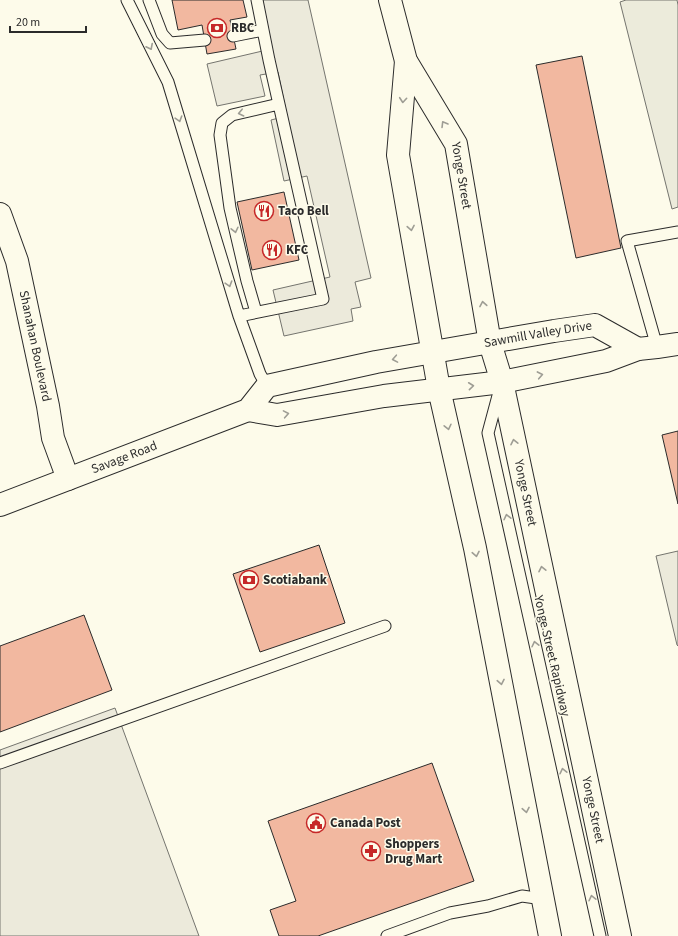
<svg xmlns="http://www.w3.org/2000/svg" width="678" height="936" font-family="'Source Sans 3',sans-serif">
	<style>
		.green { fill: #ecebdb; stroke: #74746e }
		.parking { fill: #eceadb; stroke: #74746e }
		.building { fill: #f2b8a0; stroke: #2b2b2b }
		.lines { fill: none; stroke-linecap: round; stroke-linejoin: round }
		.lane-casing { stroke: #2b2b2b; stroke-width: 13 }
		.street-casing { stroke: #2b2b2b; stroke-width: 24 }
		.secondary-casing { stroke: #2b2b2b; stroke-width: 24 }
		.primary-casing { stroke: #2b2b2b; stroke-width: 24 }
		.lane { stroke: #fdfbea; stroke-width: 11 }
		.street { stroke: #fdfbea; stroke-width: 22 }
		.secondary { stroke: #fdfbea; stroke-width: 22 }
		.primary { stroke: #fdfbea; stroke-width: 22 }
		.oneway { stroke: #9e9d94 }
		.labels { text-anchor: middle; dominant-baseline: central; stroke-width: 3; stroke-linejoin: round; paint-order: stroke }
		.poi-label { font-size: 13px; font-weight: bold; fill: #2b2b2b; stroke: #fdfbea; text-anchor: start }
		.street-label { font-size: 13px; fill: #2b2b2b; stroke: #fdfbea }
	</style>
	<rect width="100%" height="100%" fill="#fdfbea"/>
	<path class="green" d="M 626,0 L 677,0 L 678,5 L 678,207 L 672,209 L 620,2 Z"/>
	<path class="parking" d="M 260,0 L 308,0 L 371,278 L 355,282 L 361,307 L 351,309 L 353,321 L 284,336 L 273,290 L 330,277 L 307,176 L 284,181 L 271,120 L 287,116 L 278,72 L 260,75 L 265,96 L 217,106 L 207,64 L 271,49 Z
		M 678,551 L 678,646 L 677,645 L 656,556 Z
		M 115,708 L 199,936 L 0,936 L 0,750 Z"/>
	<path class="building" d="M 172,0 L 243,0 L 247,17 L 230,20 L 236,49 L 207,54 L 202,25 L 178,30 Z
		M 582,56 L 621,248 L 576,258 L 536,65 Z
		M 284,192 L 299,260 L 252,270 L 237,202 Z
		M 678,431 L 678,504 L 662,435 Z
		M 319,545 L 345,623 L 260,652 L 233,574 Z
		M 84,615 L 112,690 L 0,732 L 0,646 Z
		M 432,763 L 474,881 L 318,936 L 279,936 L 270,910 L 296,901 L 268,821 Z"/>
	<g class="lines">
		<defs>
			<path id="lane" d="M 127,0 L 168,82 L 239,316
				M 149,0 L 162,34 L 170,43 L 205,40
				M 257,0 L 269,60 L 323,299 L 239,316 L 260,374 L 267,386
				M 233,36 L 263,30
				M 256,312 L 247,281 L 230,208 L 220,135 L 222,123 L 232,115 L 279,104
				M 657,347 L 627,241 L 678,232
				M 499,392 L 488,433 L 600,936
				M 0,763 L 385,626
				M 387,936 L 450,913 L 488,906 L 522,896 L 543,899"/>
			<g id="street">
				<path id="s1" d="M 0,214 L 17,261 L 48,406 L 53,438 L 68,479"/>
			</g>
			<g id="secondary">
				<path d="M 248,410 L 277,415 L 384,396 L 502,382 L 606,361 L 638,349 L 657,347 L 678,344"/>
				<path id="s2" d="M 0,505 L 248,410 L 267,386 L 376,362 L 554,331 L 595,325 L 638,349"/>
			</g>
			<g id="primary">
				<path id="s3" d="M 390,0 L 406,61 L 456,144 L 490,343 L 502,382 L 620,936"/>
				<path d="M 406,61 L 398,155 L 439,389 L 475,548 L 550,936"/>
			</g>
		</defs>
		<use href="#lane" class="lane-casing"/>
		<use href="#street" class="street-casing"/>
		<use href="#secondary" class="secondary-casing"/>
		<use href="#primary" class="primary-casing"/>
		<use href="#lane" class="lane"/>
		<use href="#street" class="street"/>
		<use href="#secondary" class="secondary"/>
		<use href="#primary" class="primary"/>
	</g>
	<defs><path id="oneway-chevron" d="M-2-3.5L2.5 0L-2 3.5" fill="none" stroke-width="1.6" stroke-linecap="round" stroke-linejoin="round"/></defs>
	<g class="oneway">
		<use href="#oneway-chevron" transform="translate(150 47) rotate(63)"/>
		<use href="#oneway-chevron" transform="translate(403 100) rotate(95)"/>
		<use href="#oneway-chevron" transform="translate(241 113) rotate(167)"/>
		<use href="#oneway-chevron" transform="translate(179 119) rotate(73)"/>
		<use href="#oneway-chevron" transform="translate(444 124) rotate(-121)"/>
		<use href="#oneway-chevron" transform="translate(411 228) rotate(80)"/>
		<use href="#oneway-chevron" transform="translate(235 230) rotate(77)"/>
		<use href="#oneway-chevron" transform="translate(229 284) rotate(73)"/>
		<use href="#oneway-chevron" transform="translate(483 304) rotate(-100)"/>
		<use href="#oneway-chevron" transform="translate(395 359) rotate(170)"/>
		<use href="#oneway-chevron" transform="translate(540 375) rotate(-11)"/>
		<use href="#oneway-chevron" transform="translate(471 386) rotate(-6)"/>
		<use href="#oneway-chevron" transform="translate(286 414) rotate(-10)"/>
		<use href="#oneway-chevron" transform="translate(448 427) rotate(77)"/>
		<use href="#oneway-chevron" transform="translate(514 442) rotate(-102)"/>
		<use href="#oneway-chevron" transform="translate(507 517) rotate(-103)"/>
		<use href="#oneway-chevron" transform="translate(476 554) rotate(79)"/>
		<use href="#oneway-chevron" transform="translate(542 569) rotate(-102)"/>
		<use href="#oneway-chevron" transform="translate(535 644) rotate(-103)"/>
		<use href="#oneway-chevron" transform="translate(501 682) rotate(79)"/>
		<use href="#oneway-chevron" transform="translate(563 771) rotate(-103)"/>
		<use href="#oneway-chevron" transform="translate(526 810) rotate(79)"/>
		<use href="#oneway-chevron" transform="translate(592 898) rotate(-103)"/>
	</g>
	<defs>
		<symbol id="bank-ring" viewBox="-11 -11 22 22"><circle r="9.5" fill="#fdfbea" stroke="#c62828" stroke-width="1.5"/><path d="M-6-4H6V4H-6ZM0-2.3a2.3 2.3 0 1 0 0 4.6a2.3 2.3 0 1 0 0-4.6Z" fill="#c62828"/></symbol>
		<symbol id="restaurant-ring" viewBox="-11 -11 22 22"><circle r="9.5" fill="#fdfbea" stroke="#c62828" stroke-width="1.5"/><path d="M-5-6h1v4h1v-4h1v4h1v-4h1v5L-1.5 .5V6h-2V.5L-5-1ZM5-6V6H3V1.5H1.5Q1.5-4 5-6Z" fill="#c62828"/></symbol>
		<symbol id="civic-ring" viewBox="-11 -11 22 22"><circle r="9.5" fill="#fdfbea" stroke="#c62828" stroke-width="1.5"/><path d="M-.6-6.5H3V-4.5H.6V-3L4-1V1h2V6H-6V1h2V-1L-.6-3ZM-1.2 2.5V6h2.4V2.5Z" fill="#c62828"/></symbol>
		<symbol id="pharmacy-ring" viewBox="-11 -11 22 22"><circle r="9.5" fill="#fdfbea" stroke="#c62828" stroke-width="1.5"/><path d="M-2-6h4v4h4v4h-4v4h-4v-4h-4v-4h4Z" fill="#c62828"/></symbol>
	</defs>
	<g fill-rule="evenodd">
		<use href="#bank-ring" x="206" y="17" width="22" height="22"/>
		<use href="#restaurant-ring" x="253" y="200" width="22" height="22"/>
		<use href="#restaurant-ring" x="261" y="239" width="22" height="22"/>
		<use href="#bank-ring" x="238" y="569" width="22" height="22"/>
		<use href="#civic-ring" x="305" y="812" width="22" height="22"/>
		<use href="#pharmacy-ring" x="360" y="840" width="22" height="22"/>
	</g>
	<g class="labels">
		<g class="poi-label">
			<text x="231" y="28">RBC</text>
			<text x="278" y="211">Taco Bell</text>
			<text x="286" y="250">KFC</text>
			<text x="263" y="580">Scotiabank</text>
			<text x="330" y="823">Canada Post</text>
			<text x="385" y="844">Shoppers<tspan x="385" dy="15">Drug Mart</tspan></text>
		</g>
		<g class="street-label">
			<text stroke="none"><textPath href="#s3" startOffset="192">Yonge Street</textPath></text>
			<text stroke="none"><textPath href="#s2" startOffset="572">Sawmill Valley Drive</textPath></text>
			<text stroke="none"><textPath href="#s1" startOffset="137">Shanahan Boulevard</textPath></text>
			<text stroke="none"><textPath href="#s2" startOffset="133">Savage Road</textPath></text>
			<text stroke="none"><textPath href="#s3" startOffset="516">Yonge Street</textPath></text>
			<text transform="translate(552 656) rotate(77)">Yonge Street Rapidway</text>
			<text stroke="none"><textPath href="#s3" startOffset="840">Yonge Street</textPath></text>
		</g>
	</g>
	<path d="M10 26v6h76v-6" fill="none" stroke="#2b2b2b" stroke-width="2"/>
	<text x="16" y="26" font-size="12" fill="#2b2b2b" stroke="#fdfbea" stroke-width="3" paint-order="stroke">20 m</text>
</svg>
